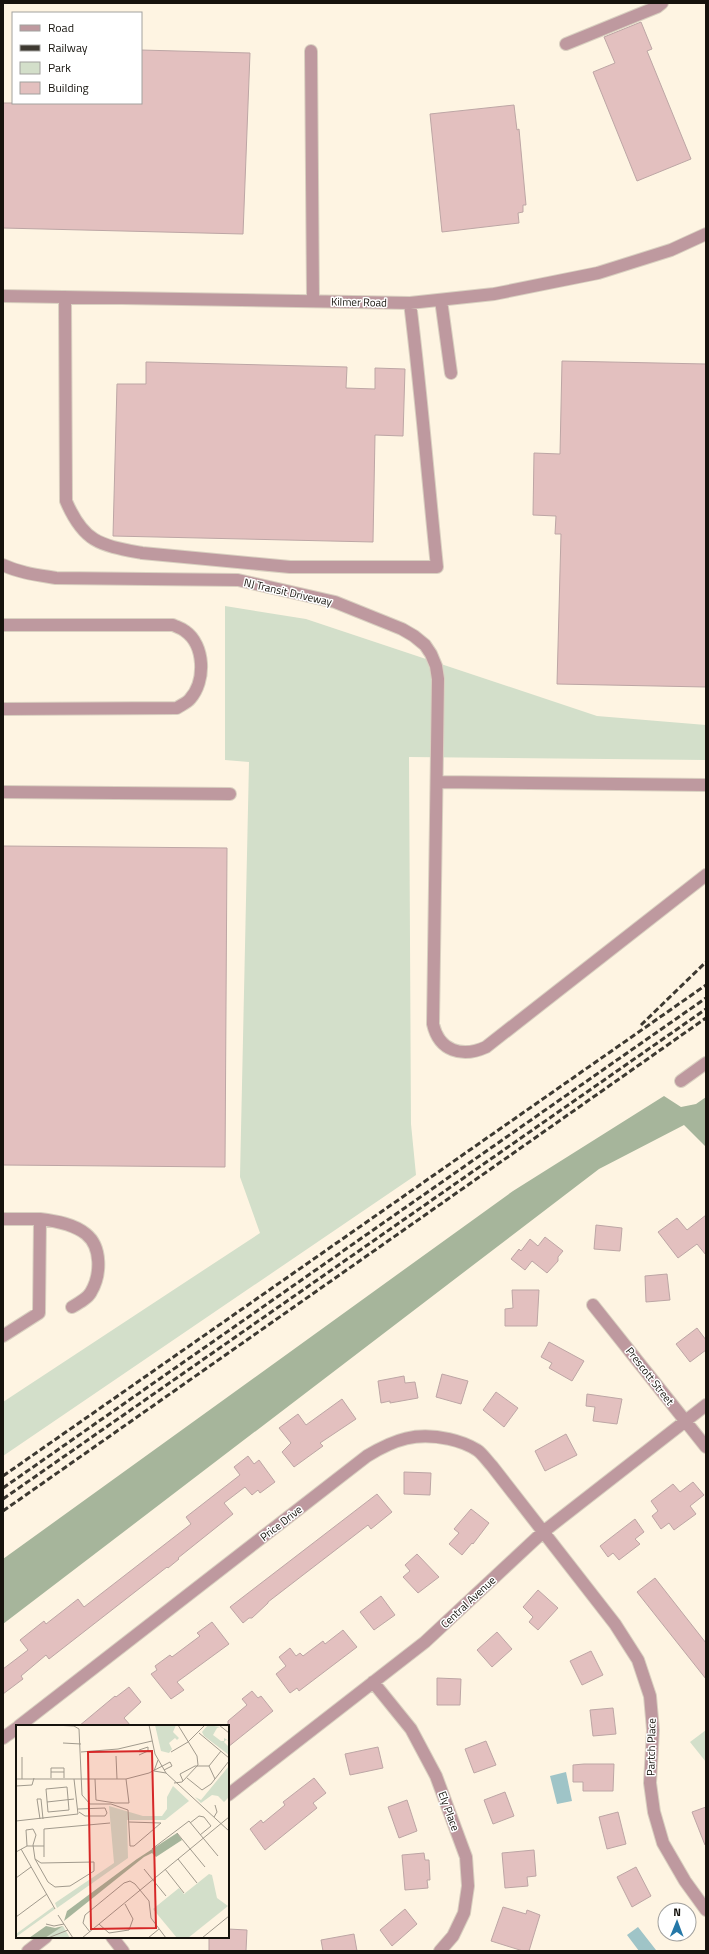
<svg xmlns="http://www.w3.org/2000/svg" width="709" height="1954" font-family="'Titillium Web',sans-serif">
	<style>
		.green { fill: #d3dfca }
		.forest { fill: #a6b59b }
		.water { fill: #9fc4c7 }
		.building { fill: #e3c0bf; stroke: #bda6a5 }
		.lines { fill: none; stroke-linecap: round; stroke-linejoin: round }
		.minor-casing { stroke: #d9d0c0; stroke-width: 14 }
		.minor { stroke: #be999f; stroke-width: 12 }
		.rail { stroke: #3d3931; stroke-width: 3; stroke-dasharray: 6 3; stroke-linecap: butt }
		.labels { text-anchor: middle; dominant-baseline: central; stroke-width: 3; stroke-linejoin: round; paint-order: stroke }
		.street-label { font-size: 11px; fill: #16130d; stroke: #fff }
		.inset-road { fill: none; stroke: #a19a8d; stroke-width: 1 }
		.view { fill: #d62828; fill-opacity: 0.15; stroke: #d62828; stroke-width: 2 }
		.inset-edge { fill: none; stroke: #16130d; stroke-width: 2 }
	</style>
	<rect width="100%" height="100%" fill="#fef4e2"/>
	<path class="green" d="M 225,606 L 306,619 L 597,716 L 706,725 L 706,760 L 409,757 L 411,1124 L 416,1175 L 3,1456 L 3,1402 L 260,1233 L 240,1177 L 249,762 L 225,760 Z
		M 706,1730 L 706,1762 L 690,1742 Z"/>
	<path class="forest" d="M 664,1096 L 681,1107 L 696,1104 L 706,1097 L 706,1147 L 684,1125 L 599,1169 L 3,1624 L 3,1559 L 513,1191 Z"/>
	<path class="water" d="M 566,1772 L 572,1801 L 557,1804 L 550,1776 Z
		M 638,1927 L 656,1950 L 654,1951 L 639,1951 L 627,1935 Z"/>
	<path class="building" d="M 641,22 L 652,49 L 647,51 L 691,159 L 637,181 L 593,72 L 615,63 L 604,37 Z
		M 141,50 L 250,53 L 243,234 L 3,228 L 3,103 L 141,103 Z
		M 514,105 L 517,130 L 519,129 L 526,205 L 523,205 L 523,212 L 518,213 L 519,223 L 442,232 L 430,114 Z
		M 562,361 L 706,364 L 706,687 L 557,684 L 561,534 L 555,534 L 556,516 L 533,515 L 534,453 L 560,454 Z
		M 146,362 L 347,367 L 346,388 L 375,389 L 375,368 L 405,369 L 403,436 L 375,435 L 373,542 L 113,536 L 117,384 L 146,384 Z
		M 3,846 L 227,848 L 225,1167 L 3,1165 Z
		M 706,1215 L 706,1255 L 697,1244 L 678,1258 L 658,1232 L 677,1218 L 687,1230 Z
		M 596,1225 L 622,1228 L 620,1251 L 594,1249 Z
		M 545,1237 L 563,1251 L 558,1257 L 558,1261 L 547,1273 L 532,1261 L 525,1270 L 511,1259 L 519,1249 L 521,1251 L 530,1239 L 538,1246 Z
		M 667,1274 L 670,1300 L 646,1302 L 645,1276 Z
		M 512,1290 L 539,1290 L 537,1326 L 505,1326 L 505,1309 L 513,1308 Z
		M 697,1328 L 706,1340 L 706,1350 L 690,1362 L 676,1344 Z
		M 549,1342 L 584,1361 L 572,1381 L 549,1368 L 552,1363 L 541,1357 Z
		M 442,1374 L 468,1381 L 461,1404 L 436,1397 Z
		M 404,1376 L 405,1383 L 415,1382 L 418,1398 L 390,1403 L 390,1401 L 381,1403 L 378,1381 Z
		M 496,1392 L 518,1408 L 504,1427 L 483,1410 Z
		M 587,1394 L 622,1399 L 617,1424 L 593,1421 L 595,1407 L 586,1406 Z
		M 342,1399 L 356,1419 L 320,1443 L 323,1446 L 294,1467 L 282,1452 L 291,1443 L 279,1428 L 298,1414 L 306,1425 Z
		M 566,1434 L 577,1455 L 545,1471 L 535,1451 Z
		M 248,1456 L 254,1464 L 259,1460 L 275,1482 L 260,1493 L 258,1490 L 252,1495 L 245,1487 L 224,1503 L 233,1514 L 178,1558 L 179,1559 L 168,1568 L 167,1567 L 49,1659 L 46,1655 L 21,1676 L 23,1679 L 3,1694 L 3,1669 L 28,1650 L 20,1640 L 44,1621 L 46,1624 L 78,1599 L 84,1607 L 191,1524 L 186,1517 L 240,1475 L 234,1467 Z
		M 404,1472 L 431,1473 L 430,1495 L 404,1494 Z
		M 693,1482 L 704,1495 L 690,1506 L 696,1514 L 674,1530 L 669,1523 L 661,1529 L 652,1516 L 658,1511 L 651,1501 L 673,1484 L 680,1492 Z
		M 377,1494 L 392,1512 L 371,1529 L 368,1525 L 268,1602 L 268,1603 L 252,1618 L 249,1618 L 243,1623 L 230,1607 Z
		M 471,1509 L 489,1523 L 473,1544 L 472,1543 L 462,1555 L 449,1544 L 459,1533 L 454,1529 Z
		M 635,1519 L 644,1532 L 635,1539 L 640,1544 L 619,1560 L 613,1553 L 608,1557 L 600,1546 Z
		M 417,1554 L 439,1577 L 418,1593 L 403,1577 L 410,1571 L 405,1565 Z
		M 655,1578 L 706,1643 L 706,1679 L 637,1592 Z
		M 538,1590 L 558,1608 L 538,1630 L 529,1622 L 533,1617 L 523,1607 Z
		M 381,1596 L 395,1615 L 374,1630 L 360,1612 Z
		M 212,1622 L 229,1644 L 177,1682 L 184,1690 L 171,1699 L 151,1674 L 157,1670 L 155,1666 L 170,1655 L 172,1657 L 200,1636 L 197,1633 Z
		M 343,1630 L 357,1647 L 299,1691 L 297,1688 L 290,1693 L 276,1674 L 286,1666 L 279,1657 L 290,1648 L 296,1656 L 300,1653 L 303,1656 L 323,1641 L 325,1644 Z
		M 497,1632 L 512,1649 L 492,1667 L 477,1650 Z
		M 591,1651 L 603,1675 L 582,1685 L 570,1661 Z
		M 437,1678 L 461,1679 L 460,1705 L 437,1705 Z
		M 129,1687 L 141,1702 L 124,1718 L 131,1726 L 79,1726 L 115,1696 L 116,1697 Z
		M 252,1691 L 258,1698 L 261,1696 L 273,1711 L 228,1747 L 228,1721 L 247,1705 L 242,1699 Z
		M 613,1708 L 616,1734 L 593,1736 L 590,1710 Z
		M 486,1741 L 496,1765 L 474,1773 L 465,1749 Z
		M 378,1747 L 383,1768 L 350,1775 L 345,1754 Z
		M 584,1764 L 614,1764 L 613,1791 L 583,1791 L 583,1782 L 573,1782 L 573,1765 Z
		M 314,1778 L 326,1793 L 313,1803 L 317,1808 L 265,1850 L 250,1829 L 261,1820 L 263,1823 L 285,1805 L 283,1802 Z
		M 505,1792 L 514,1816 L 493,1824 L 484,1800 Z
		M 407,1800 L 417,1831 L 399,1838 L 388,1807 Z
		M 706,1807 L 706,1845 L 705,1845 L 692,1812 Z
		M 618,1812 L 626,1844 L 607,1849 L 599,1817 Z
		M 534,1850 L 536,1876 L 527,1877 L 528,1886 L 505,1888 L 502,1853 Z
		M 424,1853 L 425,1860 L 429,1860 L 430,1880 L 427,1880 L 428,1888 L 405,1890 L 402,1855 Z
		M 636,1867 L 651,1896 L 632,1907 L 617,1877 Z
		M 503,1907 L 526,1914 L 527,1910 L 540,1915 L 529,1951 L 523,1951 L 491,1941 Z
		M 405,1909 L 417,1924 L 392,1946 L 380,1930 Z
		M 228,1929 L 247,1930 L 246,1951 L 209,1951 L 209,1937 L 228,1937 Z
		M 354,1934 L 357,1951 L 323,1951 L 321,1940 Z"/>
	<g class="lines">
		<defs>
			<path id="minor" d="M 566,44 L 657,7 L 662,3
				M 311,51 L 313,301
				M 3,296 L 410,303 L 494,294 L 598,273 L 671,250 L 706,234
				M 65,297 L 66,501 C 84,543 100,545 142,553 L 290,567 L 437,567 C 428,479 421,391 410,303
				M 441,300 L 451,373
				M 3,565 C 20,573 38,575 56,578 L 238,580 L 335,602 L 402,629 L 414,636 L 425,645 L 431,654 L 436,666 L 438,679 L 433,1024 C 439,1051 462,1058 486,1047 L 706,875
				M 3,625 L 173,625 C 177,627 181,628 185,631 C 205,645 206,681 190,699 C 187,703 181,705 177,708 L 3,709
				M 437,782 L 706,785
				M 3,792 L 230,794
				M 681,1081 L 706,1063
				M 3,1219 L 40,1219 L 39,1313 L 3,1336
				M 40,1219 C 56,1221 74,1224 86,1234 C 102,1247 101,1275 91,1292 C 88,1298 79,1303 72,1307
				M 593,1305 L 706,1447
				M 373,1682 L 411,1729 L 436,1776 L 466,1857 L 468,1886 L 464,1913 L 453,1936 L 440,1951
				M 19,1726 L 367,1456 C 395,1439 416,1432 449,1439 C 458,1441 469,1445 477,1450 C 483,1454 487,1461 492,1466 L 615,1624 L 638,1660 L 650,1696 L 653,1730 L 650,1783 L 654,1812 L 663,1843 L 685,1881 L 706,1910
				M 3,1738 L 17,1728
				M 228,1795 L 425,1642 L 543,1532 L 706,1405
				M 112,1937 L 123,1951
				M 28,1951 L 46,1937"/>
		</defs>
		<use href="#minor" class="minor-casing"/>
		<use href="#minor" class="minor"/>
		<path class="rail" d="M 641,1025 L 706,962
			M 3,1476 L 706,985
			M 3,1488 L 706,998
			M 3,1499 L 706,1009
			M 3,1511 L 706,1018"/>
	</g>
	<g class="labels">
		<g class="street-label">
			<text transform="translate(359 302) rotate(1)">Kilmer Road</text>
			<text transform="translate(288 592) rotate(13)">NJ Transit Driveway</text>
			<text transform="translate(650 1376) rotate(52)">Prescott Street</text>
			<text transform="translate(281 1523) rotate(-38)">Price Drive</text>
			<text transform="translate(468 1602) rotate(-43)">Central Avenue</text>
			<text transform="translate(651 1747) rotate(-89)">Partch Place</text>
			<text transform="translate(449 1811) rotate(70)">Ely Place</text>
		</g>
	</g>
	<g transform="translate(16 1725)">
		<rect width="213" height="213" fill="#fef4e2"/>
		<path d="M 139,0 L 160,0 L 157,7 L 163,13 L 161,15 L 159,13 L 153,18 L 156,24 L 153,28 L 145,26 ZM 192,0 L 204,2 L 201,3 L 197,10 L 205,16 L 208,16 L 208,13 L 213,16 L 210,15 L 208,17 L 212,21 L 213,30 L 188,11 L 186,7 ZM 213,41 L 213,72 L 208,77 L 202,71 L 196,70 L 185,78 L 179,72 L 185,75 ZM 157,61 L 173,76 L 149,95 L 111,95 L 112,133 L 41,183 L 39,178 L 98,138 L 93,81 L 127,91 L 146,91 L 151,84 L 151,72 ZM 193,149 L 196,150 L 201,173 L 212,181 L 172,213 L 161,213 L 137,184 L 163,163 L 168,169 ZM 37,182 L 39,184 L 0,212 L 0,209 ZM 47,201 L 54,213 L 29,213 L 38,206 Z" fill="#d3dfca"/>
		<path d="M 161,108 L 166,115 L 140,132 L 136,128 L 128,132 L 48,196 L 51,186 L 121,134 ZM 30,201 L 39,203 L 47,201 L 29,213 L 13,213 Z" fill="#a6b59b"/>
		<path class="inset-road" d="M 37,0 L 58,1 L 63,4 L 66,70 L 74,79 L 95,79 L 112,85 L 114,121 L 118,121 L 145,98 L 113,97M 133,0 L 139,29 L 150,48 L 213,106M 203,0 L 213,8M 183,8 L 213,33M 47,18 L 65,19M 123,25 L 132,22 L 132,26 L 123,30M 65,27 L 102,24 L 136,16M 155,27 L 172,17 L 189,0M 100,31 L 101,54M 6,32 L 6,54M 142,35 L 138,46 L 150,48M 193,41 L 199,54M 35,47 L 48,47M 35,53 L 35,43 L 48,43 L 48,53M 171,53 L 186,65 L 195,59 L 213,36M 0,54 L 110,54 L 133,48 L 154,37 L 156,41 L 148,45M 79,54 L 80,75 L 99,78 L 113,78 L 110,54M 167,56 L 164,49 L 179,41 L 193,41 L 205,26M 158,58 L 166,57 L 182,40 L 181,31 L 162,0M 0,61 L 16,60 L 18,53M 51,62 L 53,85 L 32,87 L 30,64 ZM 31,77 L 58,74M 62,84 L 89,83 L 91,88 L 89,91 L 69,91 L 63,87M 198,92 L 201,87 L 199,80M 24,94 L 21,74 L 25,74 L 27,94M 0,96 L 62,89 L 58,54M 174,98 L 183,91 L 188,92 L 195,101 L 184,110M 161,108 L 189,142M 11,121 L 10,105 L 17,104 L 20,110 L 17,120 L 19,134 L 32,157 L 39,162 L 54,161 L 78,146 L 78,137 L 25,138 L 19,134M 5,124 L 39,184M 136,124 L 173,96 L 202,131M 0,127 L 11,121 L 28,121M 28,132 L 28,104 L 94,98M 162,134 L 181,158M 128,144 L 150,171M 149,144 L 168,168M 0,153 L 15,142M 42,190 L 57,213M 0,192 L 31,169M 30,199 L 38,201 L 48,199M 83,199 L 93,208 L 113,205 L 117,194 L 109,179M 74,207 L 67,198 L 69,190 L 108,158 L 114,156 L 119,159 L 133,176 L 135,193 L 150,213M 32,213 L 52,205M 66,213 L 213,92M 132,213 L 143,204M 186,213 L 213,191"/>
		<path class="view" d="M 136,26 L 140,203 L 75,204 L 72,27 Z"/>
		<rect width="213" height="213" class="inset-edge"/>
	</g>
	<rect width="709" height="1954" fill="none" stroke="#16130d" stroke-width="8"/>
	<rect x="12" y="12" width="130" height="92" fill="#ffffff" stroke="#a2a19e"/>
	<rect x="20" y="25" width="20" height="6" fill="#be999f" stroke="#a2a19e"/>
	<text x="48" y="32" font-size="12" fill="#16130d">Road</text>
	<rect x="20" y="45" width="20" height="6" fill="#3d3931" stroke="#a2a19e"/>
	<text x="48" y="52" font-size="12" fill="#16130d">Railway</text>
	<rect x="20" y="62" width="20" height="12" fill="#d3dfca" stroke="#a2a19e"/>
	<text x="48" y="72" font-size="12" fill="#16130d">Park</text>
	<rect x="20" y="82" width="20" height="12" fill="#e3c0bf" stroke="#a2a19e"/>
	<text x="48" y="92" font-size="12" fill="#16130d">Building</text>
	<g transform="translate(677 1922) rotate(1)"><circle r="19" fill="#ffffff" stroke="#a2a19e"/>
	<path d="M0-3L7 15L0 10L-7 15Z" fill="#2578a8"/>
	<text y="-6" font-size="11" font-weight="bold" text-anchor="middle" fill="#16130d">N</text>
	</g>
</svg>
